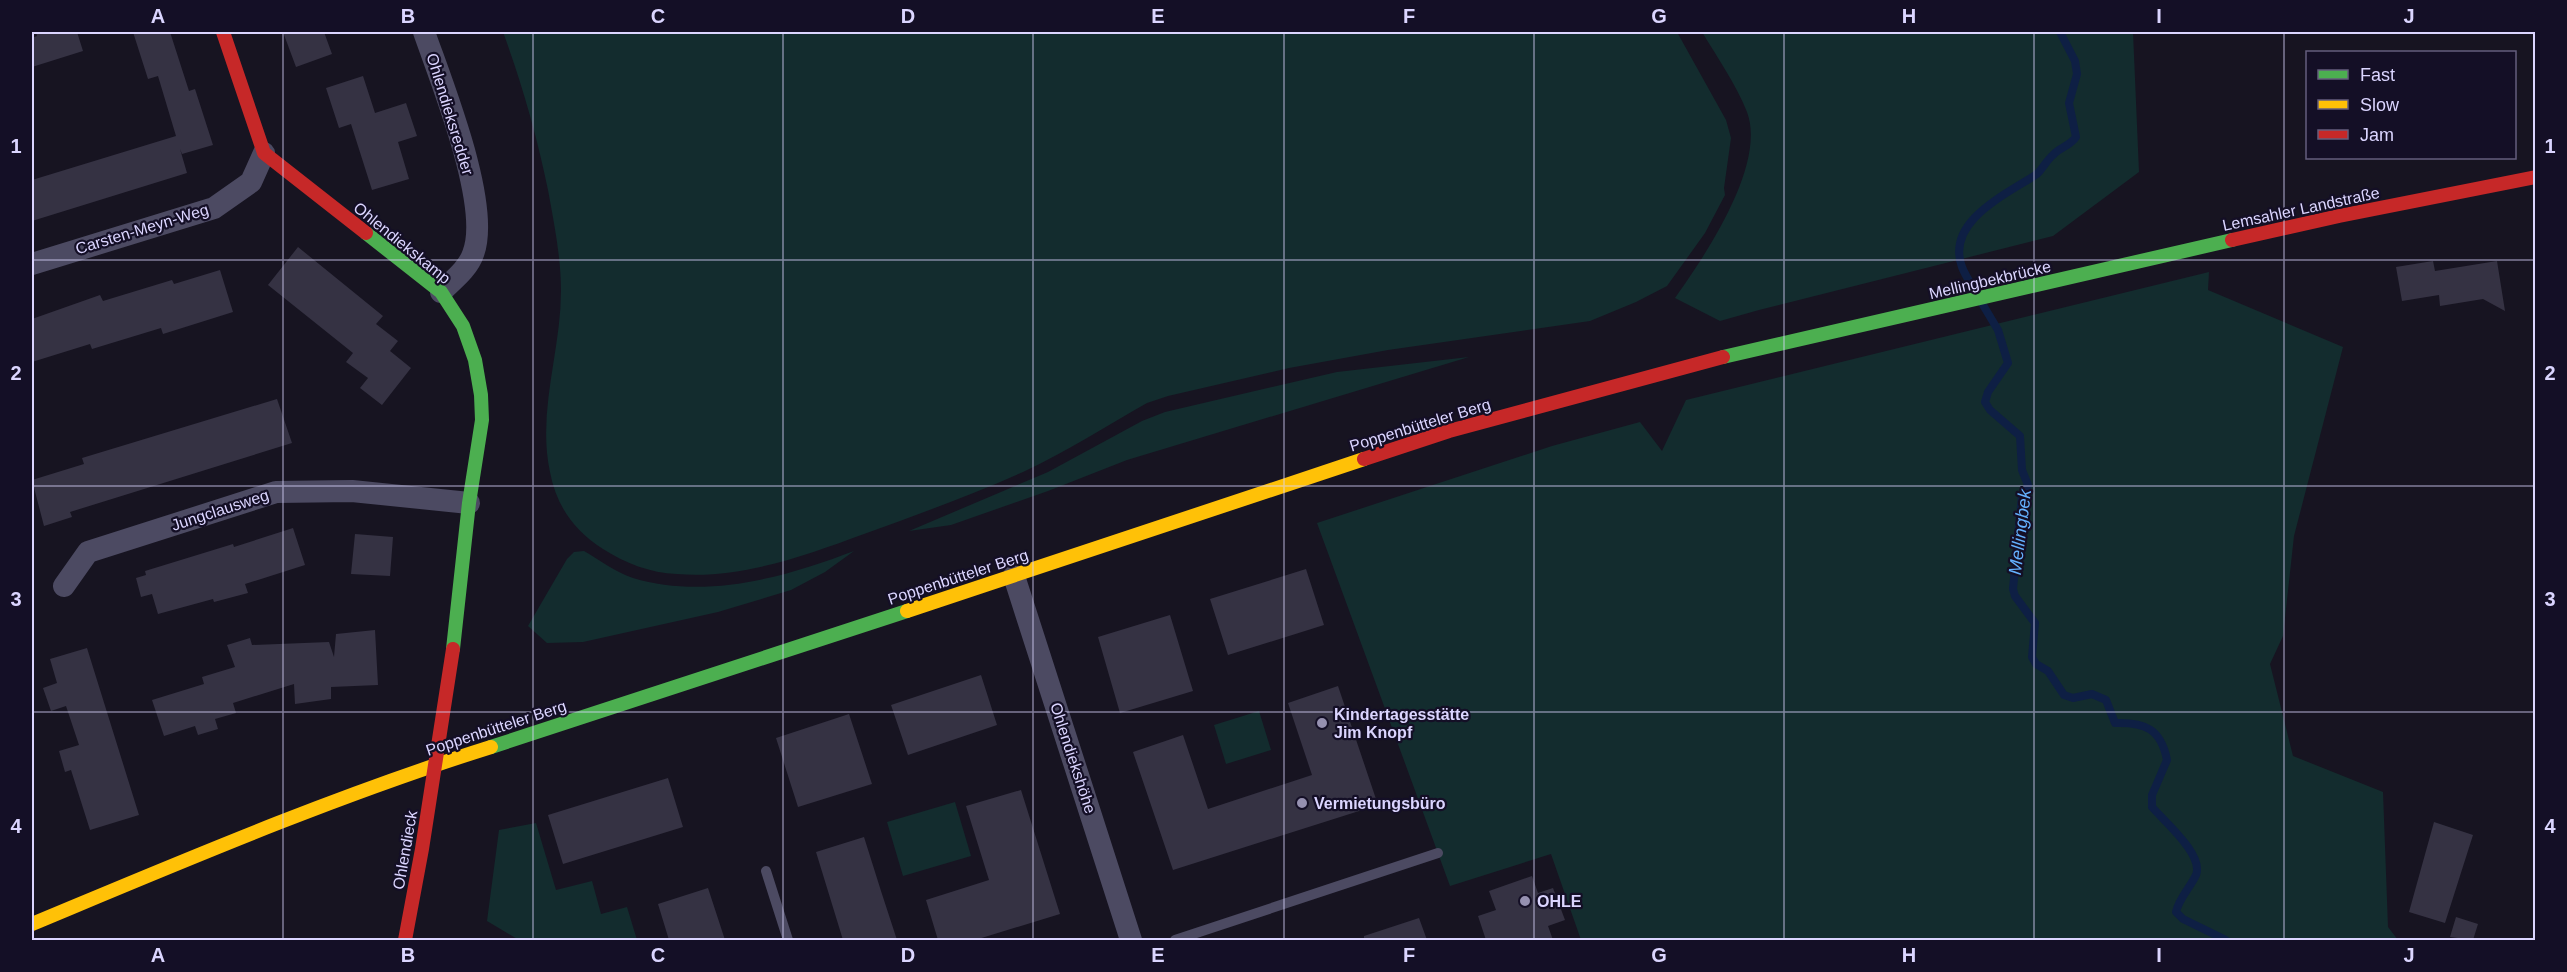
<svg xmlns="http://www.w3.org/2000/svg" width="2567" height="972" font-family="Arial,sans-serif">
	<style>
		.green { fill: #132c2e }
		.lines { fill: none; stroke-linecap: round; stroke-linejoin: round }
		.stream { stroke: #0e1f44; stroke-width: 8 }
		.building { fill: #353243 }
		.lane { stroke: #4c4a62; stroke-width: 10 }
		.street { stroke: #4c4a62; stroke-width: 22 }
		.fast { stroke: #4caf50; stroke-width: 14 }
		.slow { stroke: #ffc107; stroke-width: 14 }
		.jam { stroke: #c62828; stroke-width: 14 }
		.grid { fill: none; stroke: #dbd5ff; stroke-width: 1.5; stroke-opacity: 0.55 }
		.poi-dot { fill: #9691b1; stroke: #140f26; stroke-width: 2 }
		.labels { text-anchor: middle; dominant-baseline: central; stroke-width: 4.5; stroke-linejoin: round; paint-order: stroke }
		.street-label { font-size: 16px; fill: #dbd5ff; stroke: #140f26 }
		.poi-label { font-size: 16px; font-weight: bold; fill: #dbd5ff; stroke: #140f26; text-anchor: start }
		.water-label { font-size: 18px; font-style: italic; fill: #64b0fe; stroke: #140f26 }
		.neatline { fill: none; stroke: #dbd5ff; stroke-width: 2 }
		.grid-label { font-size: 20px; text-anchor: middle; font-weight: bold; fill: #dbd5ff }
	</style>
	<rect width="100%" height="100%" fill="#171421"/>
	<path class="green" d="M 503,32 L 1677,32 L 1726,120 L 1731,138 L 1724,188 L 1725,195 L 1705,233 L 1667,286 L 1636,302 L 1590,321 L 1388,350 L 1289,368 L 1168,396 L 1147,403 C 1106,426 1066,452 1023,472 C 971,495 917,515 864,534 C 804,556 742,579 677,574 C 650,573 625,563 603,549 C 574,531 556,505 550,472 C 537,411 561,351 561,291 C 561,257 554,223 548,190 C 537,136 522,84 503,32 Z
		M 1702,32 L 2133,32 L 2139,172 L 2053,236 L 1759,310 L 1720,321 L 1675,298 C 1704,257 1767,165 1747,112 C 1736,84 1717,57 1702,32 Z
		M 2209,272 L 2208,290 L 2343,347 L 2294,536 L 2283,636 L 2270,664 L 2293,756 L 2383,792 L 2388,927 L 2398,940 L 1581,940 L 1551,854 L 1450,886 L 1317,523 L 1552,446 L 1640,422 L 1662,451 L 1686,400 Z
		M 1469,357 L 1127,460 L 1048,491 L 951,525 L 909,531 L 1048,472 L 1142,421 L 1165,412 L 1337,372 Z
		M 584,551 C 600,560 615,572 633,578 C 706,600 786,577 854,551 L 825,572 L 791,590 L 718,612 L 583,642 L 547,643 L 528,626 L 567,559 L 574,552 Z
		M 1259,711 L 1271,750 L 1226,764 L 1214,725 Z
		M 955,802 L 971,856 L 903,876 L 887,822 Z
		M 536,823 L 556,890 L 592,881 L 601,914 L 627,907 L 637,940 L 519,940 L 487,921 L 499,830 Z"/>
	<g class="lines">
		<path class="stream" d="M 1975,291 C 1971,284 1965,275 1962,267 C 1945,221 2007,194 2037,174 C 2043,168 2047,160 2053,155 C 2060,147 2070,146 2076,137 L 2069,103 L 2077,74 L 2075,61 L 2060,32
			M 1983,305 L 1998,330 L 2008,363 L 1988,392 L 1985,402 L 1990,410 L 2020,436 L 2022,470 L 2028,485 L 2022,496 L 2013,589 L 2015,596 L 2035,623 L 2032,657 L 2036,664 L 2048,671 L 2064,695 L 2073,698 L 2092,694 L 2106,700 L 2115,723 C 2145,722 2161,729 2167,760 L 2152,795 L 2152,807 C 2165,822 2204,855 2196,875 C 2190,888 2179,898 2176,912 L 2183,919 L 2226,940"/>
	</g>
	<path class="building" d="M 36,32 L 77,32 L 83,51 L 32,67 L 32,38 L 37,36 Z
		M 133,32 L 170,32 L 189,91 L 195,89 L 213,145 L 182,154 L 180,149 L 187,173 L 32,221 L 32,180 L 176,136 L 158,76 L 148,79 Z
		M 283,32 L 324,32 L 332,54 L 296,67 Z
		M 363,76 L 375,113 L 406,103 L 417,136 L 398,142 L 409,179 L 372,190 L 351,124 L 339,128 L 326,88 Z
		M 298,247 L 383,316 L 376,324 L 398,341 L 390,351 L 411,368 L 382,405 L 360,388 L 368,378 L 346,362 L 353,353 L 268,285 Z
		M 2433,261 L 2435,271 L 2497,261 L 2505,311 L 2483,299 L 2440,306 L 2439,295 L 2402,301 L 2396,267 Z
		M 220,270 L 233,312 L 163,334 L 161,328 L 92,349 L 90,344 L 32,362 L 32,319 L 100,295 L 103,301 L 172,280 L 174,284 Z
		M 277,399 L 292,443 L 70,512 L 72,517 L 44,526 L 32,480 L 84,464 L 82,458 Z
		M 293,528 L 305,565 L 245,584 L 248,593 L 214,602 L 213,599 L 158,614 L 152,594 L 141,597 L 136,578 L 146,575 L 145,571 L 233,544 L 234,547 Z
		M 355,534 L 393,537 L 390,576 L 351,574 Z
		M 1306,569 L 1324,625 L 1228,655 L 1210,599 Z
		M 1170,615 L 1193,691 L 1120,713 L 1098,637 Z
		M 375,630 L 378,685 L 331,687 L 331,699 L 295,704 L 294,684 L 233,703 L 236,713 L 215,719 L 218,729 L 198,735 L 195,726 L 164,736 L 152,700 L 204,684 L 202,677 L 235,667 L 227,645 L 250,638 L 252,645 L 329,642 L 334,657 L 336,634 Z
		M 87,648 L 139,815 L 90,830 L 71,770 L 65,772 L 59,751 L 79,745 L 66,706 L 51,711 L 43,688 L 57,683 L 50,659 Z
		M 981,675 L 997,725 L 908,755 L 891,705 Z
		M 1338,686 L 1378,805 L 1173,870 L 1133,752 L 1183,735 L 1208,809 L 1312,775 L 1288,703 Z
		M 849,714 L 872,784 L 798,807 L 776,738 Z
		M 668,778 L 683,827 L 563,864 L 548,815 Z
		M 1021,790 L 1060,914 L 975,940 L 938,940 L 926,900 L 989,880 L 966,806 Z
		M 2434,822 L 2473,835 L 2445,923 L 2409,912 Z
		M 864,837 L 881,891 L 897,940 L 843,940 L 816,852 Z
		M 1532,876 L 1538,893 L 1553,888 L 1565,920 L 1548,926 L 1553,940 L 1486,940 L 1478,916 L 1496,910 L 1489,891 Z
		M 708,888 L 725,940 L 669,940 L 658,904 Z
		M 2456,917 L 2478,924 L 2473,940 L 2450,937 Z
		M 1419,918 L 1427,940 L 1364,940 L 1364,936 Z"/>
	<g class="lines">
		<path class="lane" d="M 766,871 L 788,940
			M 1175,940 L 1438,853"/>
		<path class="street" d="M 424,32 C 441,81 492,206 473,254 C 468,269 452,281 441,292
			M 32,264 L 214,208 L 251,182 L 264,153
			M 1014,576 L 1131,940
			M 64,586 L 88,552 L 276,492 L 352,491 L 469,503"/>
		<path class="fast" d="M 366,233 L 441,292 L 463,326 L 475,360 L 481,395 L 482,420 L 469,503 L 453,649
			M 1723,357 L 2232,240
			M 491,747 L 907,611"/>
		<path class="slow" d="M 907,611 L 1364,459
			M 32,924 C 183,861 335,796 491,747"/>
		<path class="jam" d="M 223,32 L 264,153 L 366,233
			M 2232,240 L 2339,216 L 2536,177
			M 1364,459 L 1449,431 L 1723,357
			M 405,940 L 422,849 L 453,649"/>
	</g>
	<path class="grid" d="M 283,32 L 283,940M 533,32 L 533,940M 783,32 L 783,940M 1033,32 L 1033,940M 1284,32 L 1284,940M 1534,32 L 1534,940M 1784,32 L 1784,940M 2034,32 L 2034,940M 2284,32 L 2284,940M 32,260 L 2536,260M 32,486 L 2536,486M 32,712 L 2536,712"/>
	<g class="poi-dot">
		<circle cx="1322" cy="723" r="6"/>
		<circle cx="1302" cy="803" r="6"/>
		<circle cx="1525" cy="901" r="6"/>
	</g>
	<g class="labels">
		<g class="street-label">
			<text transform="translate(450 114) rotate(73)">Ohlendieksredder</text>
			<text transform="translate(2301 209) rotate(-12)">Lemsahler Landstraße</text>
			<text transform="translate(142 229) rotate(-17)">Carsten-Meyn-Weg</text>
			<text transform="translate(402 243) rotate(39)">Ohlendiekskamp</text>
			<text transform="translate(1990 280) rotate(-13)">Mellingbekbrücke</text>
			<text transform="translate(1420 425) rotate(-17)">Poppenbütteler Berg</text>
			<text transform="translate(220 510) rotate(-18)">Jungclausweg</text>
			<text transform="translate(958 577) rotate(-18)">Poppenbütteler Berg</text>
			<text transform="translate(496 728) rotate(-18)">Poppenbütteler Berg</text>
			<text transform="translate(1073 758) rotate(72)">Ohlendiekshöhe</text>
			<text transform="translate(405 850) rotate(-80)">Ohlendieck</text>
		</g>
		<g class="poi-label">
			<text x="1334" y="714">Kindertagesstätte<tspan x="1334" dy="18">Jim Knopf</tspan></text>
			<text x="1314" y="803">Vermietungsbüro</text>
			<text x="1537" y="901">OHLE</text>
		</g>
		<g class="water-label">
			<text transform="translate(2020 532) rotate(-83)">Mellingbek</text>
		</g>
	</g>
	<rect width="2567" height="972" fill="none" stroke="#140f26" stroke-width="66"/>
	<rect x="2306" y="51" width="210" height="108" fill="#140f26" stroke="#645e7d" stroke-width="1.5"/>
	<rect x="2318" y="70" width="30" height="9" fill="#4caf50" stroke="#645e7d" stroke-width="1.5"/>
	<text x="2360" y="81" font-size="18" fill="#dbd5ff">Fast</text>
	<rect x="2318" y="100" width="30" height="9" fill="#ffc107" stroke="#645e7d" stroke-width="1.5"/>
	<text x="2360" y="111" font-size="18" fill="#dbd5ff">Slow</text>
	<rect x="2318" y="130" width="30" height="9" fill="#c62828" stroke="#645e7d" stroke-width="1.5"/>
	<text x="2360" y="141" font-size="18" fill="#dbd5ff">Jam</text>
	<rect x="33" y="33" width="2501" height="906" class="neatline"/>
	<g class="grid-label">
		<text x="158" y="23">A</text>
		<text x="408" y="23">B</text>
		<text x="658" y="23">C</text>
		<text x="908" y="23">D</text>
		<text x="1158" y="23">E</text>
		<text x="1409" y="23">F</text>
		<text x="1659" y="23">G</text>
		<text x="1909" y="23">H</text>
		<text x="2159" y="23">I</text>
		<text x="2409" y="23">J</text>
		<text x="16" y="153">1</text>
		<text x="2550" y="153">1</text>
		<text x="16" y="380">2</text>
		<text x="2550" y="380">2</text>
		<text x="16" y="606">3</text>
		<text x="2550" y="606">3</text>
		<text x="16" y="833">4</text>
		<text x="2550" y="833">4</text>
		<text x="158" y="962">A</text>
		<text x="408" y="962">B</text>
		<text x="658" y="962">C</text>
		<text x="908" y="962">D</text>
		<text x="1158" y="962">E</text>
		<text x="1409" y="962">F</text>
		<text x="1659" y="962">G</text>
		<text x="1909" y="962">H</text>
		<text x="2159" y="962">I</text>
		<text x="2409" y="962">J</text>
	</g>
</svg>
